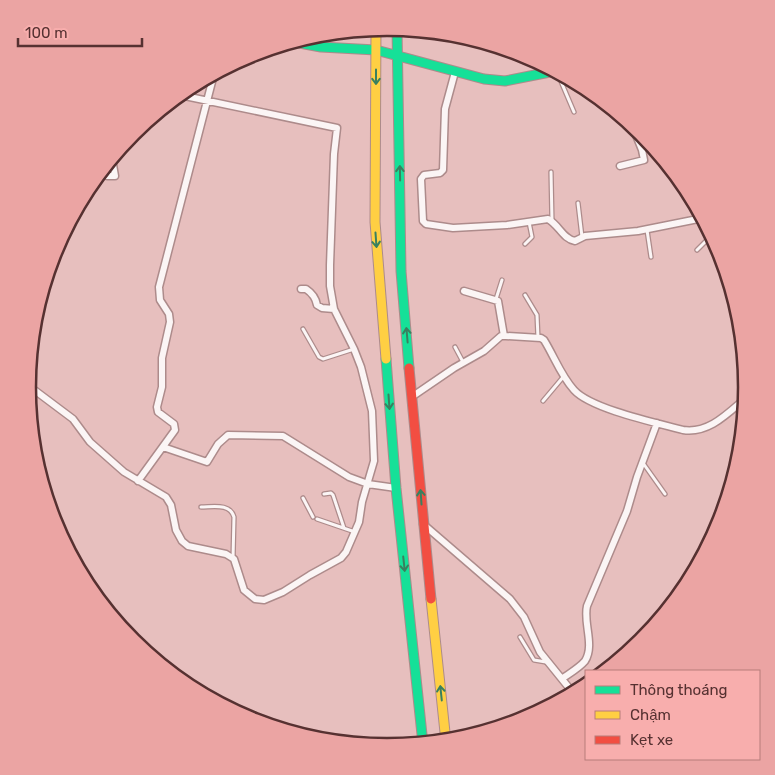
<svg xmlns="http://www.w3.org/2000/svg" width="775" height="775" font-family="Rubik,sans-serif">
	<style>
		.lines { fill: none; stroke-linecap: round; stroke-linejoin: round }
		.lane-casing { stroke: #ad8b8b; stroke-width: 5.5 }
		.street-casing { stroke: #ad8b8b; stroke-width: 9 }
		.fast-casing { stroke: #ad8b8b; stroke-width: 11 }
		.slow-casing { stroke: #ad8b8b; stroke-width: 11 }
		.jam-casing { stroke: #ad8b8b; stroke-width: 11 }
		.lane { stroke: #fbf5f5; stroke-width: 3 }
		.street { stroke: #fbf5f5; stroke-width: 6 }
		.fast { stroke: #16e098; stroke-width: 9 }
		.slow { stroke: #ffcf43; stroke-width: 9 }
		.jam { stroke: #f24e42; stroke-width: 9 }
		.oneway { stroke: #39805f }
		.rim { fill: none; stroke: #563131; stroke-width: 2.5 }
	</style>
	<rect width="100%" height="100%" fill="#e7bfbe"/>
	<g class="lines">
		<defs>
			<path id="lane" d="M 557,72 L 574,112
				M 551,172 L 552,221
				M 578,203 L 582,237
				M 647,230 L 651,257
				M 525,244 L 532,237 L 529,222
				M 697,250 L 712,235
				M 726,287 L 731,286
				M 525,295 L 537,315 L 538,338
				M 496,299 L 502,280
				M 303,329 L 319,357 L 323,359 L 354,349
				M 455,347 L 463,362
				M 543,401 L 564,376
				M 643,463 L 665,494
				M 324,494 L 331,493 L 333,495 L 344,528
				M 303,498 L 313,517
				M 201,507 C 213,507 230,503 234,517 L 233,558
				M 317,519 L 355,532
				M 520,637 L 534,660 L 546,662"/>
			<path id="street" d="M 540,63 L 540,73
				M 455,72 L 445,109 L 443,170 L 440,173 L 424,175 L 421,179 L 423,221 L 426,224 L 453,228 L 507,225 L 548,219 C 559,225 563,239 575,241 L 585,236 L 638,231 L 703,218
				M 620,166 L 644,160 L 642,150 L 632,125
				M 99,174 L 107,176 L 115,176 L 112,159
				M 301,289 L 306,289 C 312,293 316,299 317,305 L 322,308 L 334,309
				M 464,291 L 498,301 L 504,336
				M 29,376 L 33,389 L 73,419 L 90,442 L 124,472 L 166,497 L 171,505 L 176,530 L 182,541 L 188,546 L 226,554 L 234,559 L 244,590 L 255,599 L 264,600 L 283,592 L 310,575 L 341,558 L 346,552 L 359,522 L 362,502 L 374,461 L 372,411 L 361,367 L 354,349 L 334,309 L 330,286 L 330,265 L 334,154 L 337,128 L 180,95
				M 413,396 L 454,368 L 484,351 L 501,336 L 506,336 L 541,338 L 544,340 C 554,356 561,376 574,390 C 591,409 657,423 683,430 C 709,434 728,413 747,397
				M 163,447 L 207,462 L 218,444 L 228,435 L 283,436 L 349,477 L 368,484 L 396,488
				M 138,481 L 175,430 L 174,424 L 158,412 L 157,407 L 162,387 L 162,358 L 170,322 L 169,314 L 160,300 L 159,287 L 214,74
				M 423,524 L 510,599 L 524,617 L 540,652 L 574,694
				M 563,678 C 570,673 579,668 585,661 C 595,645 583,623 587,606 L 627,511 L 637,477 L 657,423"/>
			<path id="fast" d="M 397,28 L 401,271 L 409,368
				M 294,42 L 321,47 L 376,50 L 484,79 L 505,81 L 555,71
				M 386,359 L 396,488 L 423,744"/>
			<path id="slow" d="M 376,29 L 375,222 L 386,359
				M 431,599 L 446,742"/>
			<path id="jam" d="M 409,368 L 431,599"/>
		</defs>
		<use href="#lane" class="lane-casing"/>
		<use href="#street" class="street-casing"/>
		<use href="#fast" class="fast-casing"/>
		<use href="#slow" class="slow-casing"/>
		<use href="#jam" class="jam-casing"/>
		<use href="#lane" class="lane"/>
		<use href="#street" class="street"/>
		<use href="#fast" class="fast"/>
		<use href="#slow" class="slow"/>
		<use href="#jam" class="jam"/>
	</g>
	<defs><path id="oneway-shaft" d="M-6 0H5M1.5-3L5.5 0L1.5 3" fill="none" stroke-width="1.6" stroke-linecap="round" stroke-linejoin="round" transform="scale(1.25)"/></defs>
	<g class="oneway">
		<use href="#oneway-shaft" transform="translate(376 77) rotate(90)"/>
		<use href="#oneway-shaft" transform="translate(400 173) rotate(-91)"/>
		<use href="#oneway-shaft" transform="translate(376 240) rotate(86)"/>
		<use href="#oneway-shaft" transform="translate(407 335) rotate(-95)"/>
		<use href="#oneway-shaft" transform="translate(389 402) rotate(86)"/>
		<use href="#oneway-shaft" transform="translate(421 497) rotate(-94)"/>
		<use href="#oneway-shaft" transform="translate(404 564) rotate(84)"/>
		<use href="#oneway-shaft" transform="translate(441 693) rotate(-96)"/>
	</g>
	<path d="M0 0H775V775H0ZM36 387a351 351 0 1 1 702 0a351 351 0 1 1-702 0Z" fill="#eba4a3" fill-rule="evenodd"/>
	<path class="rim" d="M36 387a351 351 0 1 1 702 0a351 351 0 1 1-702 0Z"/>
	<rect x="585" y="670" width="175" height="90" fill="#f8aead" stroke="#b77c7b"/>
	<rect x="595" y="686" width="25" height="8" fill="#16e098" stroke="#b77c7b"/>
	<text x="630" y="695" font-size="15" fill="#563131">Thông thoáng</text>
	<rect x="595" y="711" width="25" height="8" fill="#ffcf43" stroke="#b77c7b"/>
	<text x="630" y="720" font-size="15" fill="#563131">Chậm</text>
	<rect x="595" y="736" width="25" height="8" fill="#f24e42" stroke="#b77c7b"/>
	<text x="630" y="745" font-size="15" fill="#563131">Kẹt xe</text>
	<path d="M18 38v8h124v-8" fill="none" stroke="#563131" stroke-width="2.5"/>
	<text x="25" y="38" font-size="15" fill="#563131" stroke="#f8aead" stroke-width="4" paint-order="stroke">100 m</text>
</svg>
